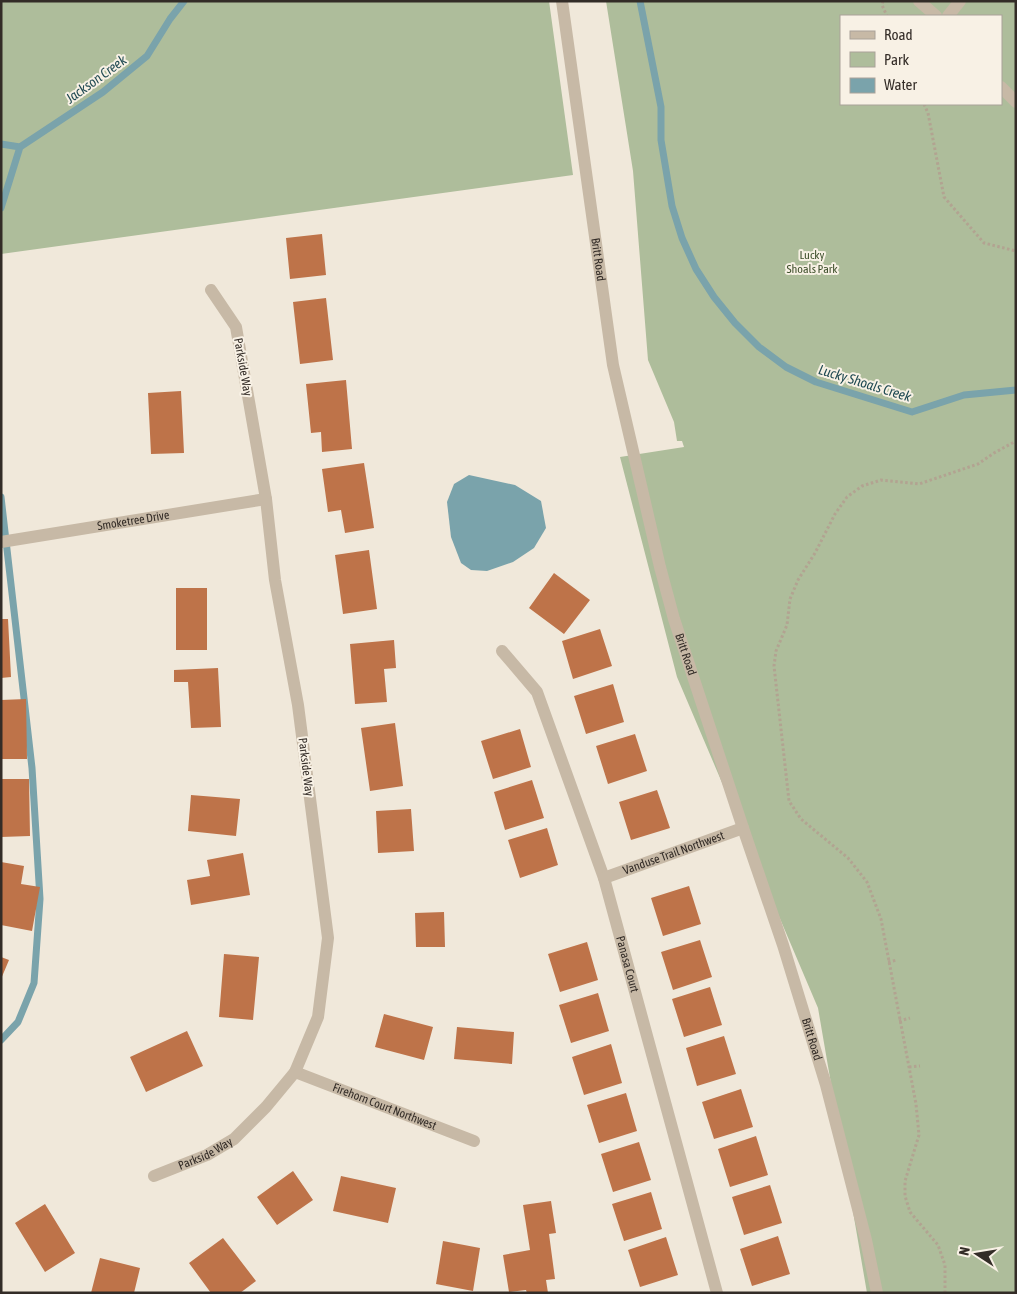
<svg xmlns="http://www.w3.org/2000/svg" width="1017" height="1294" font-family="'Asap Condensed',sans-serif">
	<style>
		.green { fill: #aebd9b; fill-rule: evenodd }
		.water { fill: #7aa3ab }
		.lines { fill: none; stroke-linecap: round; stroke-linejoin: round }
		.stream { stroke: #7aa3ab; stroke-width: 7 }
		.building { fill: #be7349 }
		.path { stroke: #b2a391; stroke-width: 3; stroke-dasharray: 2.5 2.5; stroke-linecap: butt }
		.service { stroke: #c7b9a6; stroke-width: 12 }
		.minor { stroke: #c7b9a6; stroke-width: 12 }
		.tertiary { stroke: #c7b9a6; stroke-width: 12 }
		.labels { text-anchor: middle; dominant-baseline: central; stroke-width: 4; stroke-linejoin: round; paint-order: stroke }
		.park-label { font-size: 12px; fill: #3f502c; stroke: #f8f1e5 }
		.street-label { font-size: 12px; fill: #332c27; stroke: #f8f1e5 }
		.water-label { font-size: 14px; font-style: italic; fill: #1f4952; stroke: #f8f1e5 }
	</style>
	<rect width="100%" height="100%" fill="#f0e8da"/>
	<path class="green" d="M 1,1 L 549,1 L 573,175 L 1,254 Z
		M 606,1 L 1016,1 L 1016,1293 L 867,1293 L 818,1008 L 677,677 L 620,457 L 684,447 L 682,441 L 677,441 L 674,422 L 648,360 L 633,171 ZM 841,16 L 1001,16 L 1001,104 L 841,104 Z"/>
	<path class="water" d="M 469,475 L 515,485 L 541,501 L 546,528 L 534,548 L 513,562 L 487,571 L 471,570 L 461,563 L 451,537 L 447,502 L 454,484 Z"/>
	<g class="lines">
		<path class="stream" d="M 640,1 L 661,107 L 661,140 L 672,206 L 682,238 L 696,269 L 714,297 L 735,323 L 759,347 L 786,367 L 816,382 L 912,412 L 964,395 L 1016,390
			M 1,144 L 20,147 L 103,92 L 147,56 L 170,19 L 184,1
			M 1,208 L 20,147
			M 1,497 L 32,768 L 40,899 L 34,983 L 18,1022 L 1,1040"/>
	</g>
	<path class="building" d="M 322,234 L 326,275 L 290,279 L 286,238 Z
		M 326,298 L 333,360 L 300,364 L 293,302 Z
		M 346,380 L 352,449 L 322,452 L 321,432 L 311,433 L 306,384 Z
		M 181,391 L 184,453 L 151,454 L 148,393 Z
		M 364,463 L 374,528 L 345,533 L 341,510 L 328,512 L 322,469 Z
		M 369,550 L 377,609 L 343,614 L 335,555 Z
		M 554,573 L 590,600 L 564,634 L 529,608 Z
		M 176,588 L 207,588 L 207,650 L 176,650 Z
		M 1,619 L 8,619 L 11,677 L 1,678 Z
		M 600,629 L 612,666 L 573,679 L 562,641 Z
		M 394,640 L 396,668 L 384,669 L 387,702 L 355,704 L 350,644 Z
		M 218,668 L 221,727 L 191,728 L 188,682 L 174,682 L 174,670 Z
		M 613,684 L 624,722 L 586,734 L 574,696 Z
		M 26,699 L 27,759 L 1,759 L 1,700 Z
		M 395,723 L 403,786 L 370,791 L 361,728 Z
		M 520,729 L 531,767 L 493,779 L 481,741 Z
		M 635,734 L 647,771 L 608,784 L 596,746 Z
		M 1,779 L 29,779 L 30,836 L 1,837 Z
		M 532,780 L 544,818 L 505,830 L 494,792 Z
		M 657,790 L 670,828 L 631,840 L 619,802 Z
		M 191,795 L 240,799 L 236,836 L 188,831 Z
		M 411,809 L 414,851 L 378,853 L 376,811 Z
		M 547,828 L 558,865 L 520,878 L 508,840 Z
		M 243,853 L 250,895 L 191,905 L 187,880 L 210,876 L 207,860 Z
		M 1,862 L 24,866 L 21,884 L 40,887 L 32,931 L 1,925 Z
		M 689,886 L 701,924 L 663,936 L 651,898 Z
		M 444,912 L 445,947 L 416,947 L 415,913 Z
		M 700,940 L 712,977 L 673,990 L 661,952 Z
		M 587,942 L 598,980 L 560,992 L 548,954 Z
		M 224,954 L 259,957 L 253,1020 L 219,1017 Z
		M 1,957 L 9,960 L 1,979 Z
		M 710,987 L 722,1025 L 684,1037 L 672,999 Z
		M 598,993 L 609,1031 L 571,1043 L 559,1005 Z
		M 384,1014 L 433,1027 L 424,1060 L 375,1047 Z
		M 457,1027 L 514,1032 L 512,1064 L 454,1059 Z
		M 187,1031 L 203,1066 L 146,1092 L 130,1057 Z
		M 724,1036 L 736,1074 L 697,1086 L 686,1048 Z
		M 611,1044 L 622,1083 L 584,1095 L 572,1057 Z
		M 741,1089 L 753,1127 L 714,1139 L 702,1102 Z
		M 626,1093 L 637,1131 L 599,1143 L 587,1105 Z
		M 756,1136 L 768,1175 L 730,1187 L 718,1149 Z
		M 639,1142 L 651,1180 L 613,1192 L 601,1154 Z
		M 293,1171 L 313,1200 L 277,1225 L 257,1197 Z
		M 341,1176 L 396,1188 L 388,1223 L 333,1211 Z
		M 770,1185 L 782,1223 L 744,1235 L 732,1197 Z
		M 651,1192 L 662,1229 L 624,1241 L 612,1204 Z
		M 551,1201 L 556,1233 L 549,1234 L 555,1279 L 546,1280 L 548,1293 L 527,1293 L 526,1290 L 509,1292 L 503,1255 L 530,1250 L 523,1205 Z
		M 45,1204 L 75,1253 L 45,1272 L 15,1223 Z
		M 778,1236 L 790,1274 L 752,1286 L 740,1249 Z
		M 666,1237 L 678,1275 L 640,1287 L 628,1250 Z
		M 223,1238 L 256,1281 L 240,1293 L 211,1293 L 189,1263 Z
		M 443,1241 L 480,1248 L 473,1291 L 436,1284 Z
		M 100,1258 L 140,1268 L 134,1293 L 91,1293 Z"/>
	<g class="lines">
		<path class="path" d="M 883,1 L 882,5 L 887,16
			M 924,104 L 928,113 L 944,197 L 984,243 L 1016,251
			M 888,962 L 897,960
			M 899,1021 L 910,1018
			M 909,1067 L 920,1066
			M 945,1293 L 945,1265 L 938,1245 L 910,1212 L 905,1196 L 905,1181 L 919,1135 L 916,1104 L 881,919 L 867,882 L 848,858 L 801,819 L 789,801 L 774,666 L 776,651 L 787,625 L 790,599 L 798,580 L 815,553 L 835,514 L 847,497 L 862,486 L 881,480 L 919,484 L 978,464 L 994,453 L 1016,441"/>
		<path class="service" d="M 919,1 L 936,16
			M 948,16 L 960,1
			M 1001,87 L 1016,102"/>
		<g class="minor">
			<path id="s1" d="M 1,542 L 266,499"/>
			<path id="s2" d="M 502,651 L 537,692 L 604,878 L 717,1293"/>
			<path id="s3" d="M 604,878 L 743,828"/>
			<path id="s4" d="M 295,1072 L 474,1141"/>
			<path id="s5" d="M 154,1176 L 207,1155 L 234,1139 L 266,1107 L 295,1072 L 318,1017 L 328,938 L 298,705 L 275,580 L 266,499 L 236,327 L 211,290"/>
		</g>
		<path class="tertiary" id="s6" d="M 562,1 L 613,365 L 660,567 L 674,619 L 743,828 L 783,945 L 826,1085 L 866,1240 L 877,1293"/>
	</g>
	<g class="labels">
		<g class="park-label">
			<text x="812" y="255">Lucky<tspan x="812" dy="14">Shoals Park</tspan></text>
		</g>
		<g class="street-label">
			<text stroke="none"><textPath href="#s6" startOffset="261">Britt Road</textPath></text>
			<text transform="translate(243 367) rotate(80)">Parkside Way</text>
			<text stroke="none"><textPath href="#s1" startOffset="134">Smoketree Drive</textPath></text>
			<text stroke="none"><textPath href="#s6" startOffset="666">Britt Road</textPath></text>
			<text transform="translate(306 767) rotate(83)">Parkside Way</text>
			<text stroke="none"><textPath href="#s3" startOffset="74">Vanduse Trail Northwest</textPath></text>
			<text stroke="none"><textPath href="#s2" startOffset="341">Panasa Court</textPath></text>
			<text stroke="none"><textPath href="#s6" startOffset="1071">Britt Road</textPath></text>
			<text stroke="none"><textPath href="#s4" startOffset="96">Firehorn Court Northwest</textPath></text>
			<text stroke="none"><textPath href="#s5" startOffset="56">Parkside Way</textPath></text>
		</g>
		<g class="water-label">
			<text transform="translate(96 79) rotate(-36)">Jackson Creek</text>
			<text transform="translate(865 383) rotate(17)">Lucky Shoals Creek</text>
		</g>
	</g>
	<rect width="1017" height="1294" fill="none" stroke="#332c27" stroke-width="5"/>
	<rect x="840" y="15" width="162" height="90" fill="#f8f1e5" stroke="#a9a299"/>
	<rect x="850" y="31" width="25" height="8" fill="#c7b9a6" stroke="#a9a299"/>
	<text x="884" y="40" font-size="15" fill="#332c27">Road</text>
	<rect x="850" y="52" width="25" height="15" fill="#aebd9b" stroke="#a9a299"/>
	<text x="884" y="65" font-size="15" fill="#332c27">Park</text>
	<rect x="850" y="78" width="25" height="15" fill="#7aa3ab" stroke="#a9a299"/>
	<text x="884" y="90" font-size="15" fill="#332c27">Water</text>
	<g transform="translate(977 1254) rotate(282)" stroke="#f8f1e5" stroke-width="4" paint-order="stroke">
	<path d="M0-4L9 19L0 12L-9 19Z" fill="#332c27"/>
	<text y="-8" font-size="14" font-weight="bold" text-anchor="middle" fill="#332c27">N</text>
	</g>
</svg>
